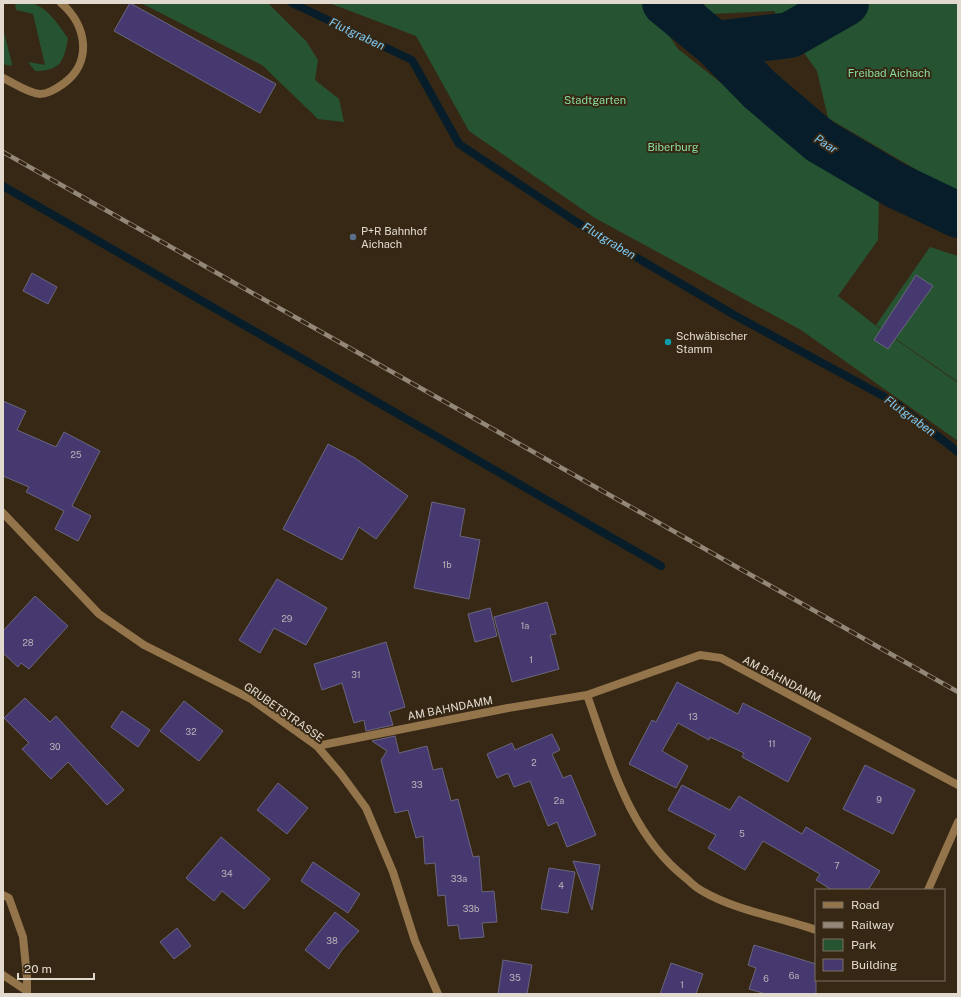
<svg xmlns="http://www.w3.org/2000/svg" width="961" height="997" font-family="'Public Sans',sans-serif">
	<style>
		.green { fill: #265432 }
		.water { fill: #071e2a }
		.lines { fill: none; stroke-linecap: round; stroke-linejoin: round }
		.stream { stroke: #071e2a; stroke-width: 8 }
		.river { stroke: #071e2a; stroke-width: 46 }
		.building { fill: #453970; stroke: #6a667e }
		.lane { stroke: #93744b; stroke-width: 8 }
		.street { stroke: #93744b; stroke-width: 8 }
		.rail-casing { stroke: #928778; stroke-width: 4.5 }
		.rail { stroke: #362815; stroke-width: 3; stroke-dasharray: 9; stroke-linecap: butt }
		.service-dot { fill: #5c6f8a; stroke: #362815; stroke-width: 1.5 }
		.culture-dot { fill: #0f9aa8; stroke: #362815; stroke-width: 1.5 }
		.labels { text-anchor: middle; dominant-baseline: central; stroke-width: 4; stroke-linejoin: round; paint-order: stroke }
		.number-label { font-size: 9px; fill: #bcb2b7 }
		.park-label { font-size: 11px; fill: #8ade9e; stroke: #362815 }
		.poi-label { font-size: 11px; fill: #e3dacf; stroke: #362815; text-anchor: start }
		.street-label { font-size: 11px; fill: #e3dacf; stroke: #362815 }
		.water-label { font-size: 12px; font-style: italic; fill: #7cc9f4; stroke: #362815 }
	</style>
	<rect width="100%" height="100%" fill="#362815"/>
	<path class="green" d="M 15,3 C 20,3 28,2 34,4 C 49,9 59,26 68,38 C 64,61 61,71 35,71 L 28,62 L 45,65 L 33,14 L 16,10 Z
		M 141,3 L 268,3 L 306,41 L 318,60 L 315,80 L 339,99 L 344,122 L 318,119 L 262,65 Z
		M 329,3 L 647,3 L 678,49 L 749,105 L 879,198 L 878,240 L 838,296 L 875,325 L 958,383 L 958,441 L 801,330 L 595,218 L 469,131 L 416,36 Z
		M 703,3 L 958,3 L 958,194 L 828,118 L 817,71 L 774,11 L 711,14 Z
		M 3,28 L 12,64 L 11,66 L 3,64 Z
		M 930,247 L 958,256 L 958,382 L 876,325 Z"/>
	<path class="water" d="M 827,3 L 860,3 L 839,18 Z"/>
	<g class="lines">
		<path class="stream" d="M 292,3 L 412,60 L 459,144 L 578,223 L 736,316 L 894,402 L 958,452
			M 3,186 L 661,566"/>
		<path class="river" d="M 665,3 L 715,44 L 790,35 L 846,3
			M 715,44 L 760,90 L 820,141 L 895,185 L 958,215"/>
	</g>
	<path class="building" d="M 130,3 L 276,84 L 260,113 L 114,31 Z
		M 32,273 L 57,287 L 48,304 L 23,291 Z
		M 916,275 L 933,286 L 888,349 L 874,340 Z
		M 3,401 L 26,411 L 17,430 L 56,447 L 64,432 L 100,451 L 72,506 L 91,516 L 78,541 L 55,529 L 64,511 L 26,492 L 29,487 L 3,476 Z
		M 328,444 L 355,458 L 408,496 L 376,539 L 359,527 L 342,560 L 283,529 Z
		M 432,502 L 465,509 L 460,536 L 480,540 L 469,599 L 414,588 Z
		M 277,579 L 327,608 L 306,645 L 274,628 L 260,653 L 239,640 Z
		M 35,596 L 68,626 L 29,669 L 21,663 L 18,667 L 3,653 L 3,631 Z
		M 547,602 L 556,634 L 550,635 L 559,669 L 512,682 L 494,617 Z
		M 490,608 L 497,636 L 475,642 L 468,614 Z
		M 386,642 L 405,707 L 389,712 L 393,725 L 366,731 L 364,720 L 354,723 L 342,683 L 322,690 L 314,664 Z
		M 677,682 L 738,714 L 743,703 L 811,738 L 788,782 L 742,757 L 744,753 L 710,737 L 709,740 L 678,723 L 662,751 L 688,766 L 676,788 L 629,764 L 652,720 L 656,722 Z
		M 25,698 L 50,722 L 56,716 L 124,790 L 107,805 L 68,762 L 51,779 L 22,749 L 29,743 L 4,718 Z
		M 184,701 L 223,731 L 199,761 L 160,731 Z
		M 122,711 L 150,730 L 138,747 L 111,727 Z
		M 552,734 L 560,750 L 552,754 L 563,778 L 571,775 L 596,835 L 567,847 L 557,822 L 548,826 L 530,781 L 514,787 L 508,773 L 497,778 L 487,754 L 512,743 L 515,750 Z
		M 395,736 L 399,753 L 427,746 L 433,770 L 442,768 L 451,801 L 458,799 L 473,857 L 479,856 L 482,892 L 494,891 L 497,922 L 482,923 L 484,937 L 460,939 L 458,925 L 448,926 L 445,895 L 438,896 L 435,863 L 425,864 L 423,836 L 416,838 L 408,810 L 395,813 L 381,760 L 387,751 L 372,741 Z
		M 865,765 L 915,790 L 893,834 L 843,809 Z
		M 278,783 L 308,808 L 287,834 L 257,810 Z
		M 682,785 L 730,810 L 739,796 L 802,834 L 806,827 L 880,871 L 868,890 L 832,890 L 816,880 L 820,874 L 763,841 L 745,870 L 708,848 L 716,835 L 668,810 Z
		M 221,837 L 270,879 L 244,909 L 222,891 L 214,901 L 186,878 Z
		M 573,861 L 600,865 L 592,910 Z
		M 313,862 L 360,894 L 348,913 L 301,881 Z
		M 549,868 L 575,872 L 568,913 L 541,909 Z
		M 335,912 L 359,931 L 342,950 L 329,969 L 305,950 Z
		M 177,928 L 191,946 L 174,959 L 160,942 Z
		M 754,945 L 816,964 L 816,994 L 766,994 L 749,989 L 756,968 L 748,965 Z
		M 503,960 L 532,965 L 527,994 L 498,994 Z
		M 671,963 L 703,974 L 696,994 L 660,994 Z"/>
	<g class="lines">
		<path class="lane" d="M 3,78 C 14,83 28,93 40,94 C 48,94 56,89 63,84 C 93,63 87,25 61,3"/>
		<path class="street" d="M 3,513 L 99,614 L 144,645 L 251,699 L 317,746 L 341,774 L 366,808 L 393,872 L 415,941 L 438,994
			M 587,695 C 611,762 629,834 687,879 C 692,884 698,889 704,892 C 735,910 782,918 816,930
			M 317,746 L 508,708 L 587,695 L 700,655 L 721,658 L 958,785
			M 928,890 L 958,822
			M 3,895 L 9,898 L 23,937 L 27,977 L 27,994
			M 3,975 L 27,991"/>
		<defs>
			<path id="rail" d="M 3,152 L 958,692"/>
		</defs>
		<use href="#rail" class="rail-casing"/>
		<use href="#rail" class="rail"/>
	</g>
	<circle class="service-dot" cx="353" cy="237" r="4"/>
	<circle class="culture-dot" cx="668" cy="342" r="4"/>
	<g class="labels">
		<g class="number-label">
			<text x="76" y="454">25</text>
			<text x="447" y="564">1b</text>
			<text x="287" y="618">29</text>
			<text x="525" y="625">1a</text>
			<text x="28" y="642">28</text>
			<text x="531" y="659">1</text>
			<text x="356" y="674">31</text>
			<text x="693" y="716">13</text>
			<text x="191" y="731">32</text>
			<text x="772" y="743">11</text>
			<text x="55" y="746">30</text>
			<text x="534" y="762">2</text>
			<text x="417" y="784">33</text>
			<text x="879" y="799">9</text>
			<text x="559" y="800">2a</text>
			<text x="742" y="833">5</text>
			<text x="837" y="865">7</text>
			<text x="227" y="873">34</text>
			<text x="459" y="878">33a</text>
			<text x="561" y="885">4</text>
			<text x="471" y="908">33b</text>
			<text x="332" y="940">38</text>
			<text x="794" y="975">6a</text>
			<text x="515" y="977">35</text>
			<text x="766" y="978">6</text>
			<text x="682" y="984">1</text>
		</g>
		<g class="park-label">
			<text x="889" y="73">Freibad Aichach</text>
			<text x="595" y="100">Stadtgarten</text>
			<text x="673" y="147">Biberburg</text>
		</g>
		<g class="poi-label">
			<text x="361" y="231">P+R Bahnhof<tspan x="361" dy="13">Aichach</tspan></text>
			<text x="676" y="336">Schwäbischer<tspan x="676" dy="13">Stamm</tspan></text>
		</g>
		<g class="street-label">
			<text transform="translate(782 679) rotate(28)">AM BAHNDAMM</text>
			<text transform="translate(450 708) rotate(-11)">AM BAHNDAMM</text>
			<text transform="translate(284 712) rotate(35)">GRUBETSTRASSE</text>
		</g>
		<g class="water-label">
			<text transform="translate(357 34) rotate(25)">Flutgraben</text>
			<text transform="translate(826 144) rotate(33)">Paar</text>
			<text transform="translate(609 241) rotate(31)">Flutgraben</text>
			<text transform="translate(910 416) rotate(36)">Flutgraben</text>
		</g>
	</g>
	<rect width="961" height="997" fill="none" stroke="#e3dacf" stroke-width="8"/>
	<rect x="815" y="889" width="130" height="92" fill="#362815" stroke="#7b6f5f"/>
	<rect x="823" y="902" width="20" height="6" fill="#93744b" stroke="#7b6f5f"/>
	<text x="851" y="909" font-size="12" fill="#e3dacf">Road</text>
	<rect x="823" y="922" width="20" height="6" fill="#928778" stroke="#7b6f5f"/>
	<text x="851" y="929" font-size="12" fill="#e3dacf">Railway</text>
	<rect x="823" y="939" width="20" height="12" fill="#265432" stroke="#7b6f5f"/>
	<text x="851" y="949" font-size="12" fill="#e3dacf">Park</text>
	<rect x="823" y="959" width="20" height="12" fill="#453970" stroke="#7b6f5f"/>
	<text x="851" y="969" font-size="12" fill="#e3dacf">Building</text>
	<path d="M18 973v6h76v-6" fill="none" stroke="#e3dacf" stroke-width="2"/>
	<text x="24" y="973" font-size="12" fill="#e3dacf" stroke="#362815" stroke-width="3" paint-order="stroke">20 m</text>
</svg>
